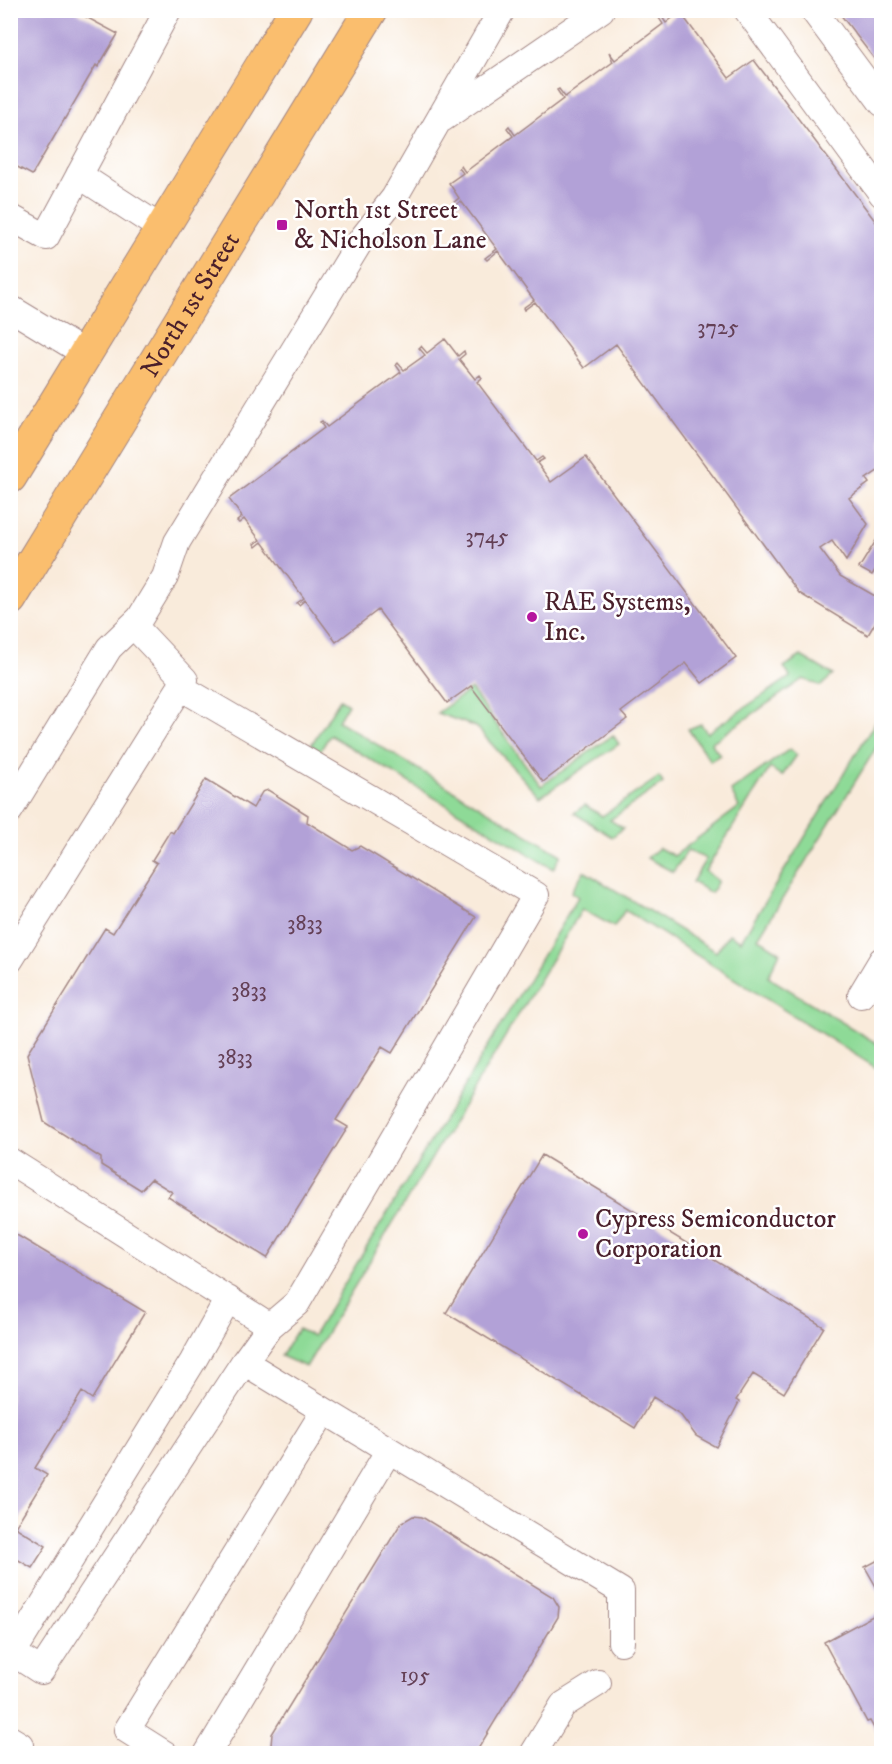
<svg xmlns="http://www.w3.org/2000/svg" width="892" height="1764" font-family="'IM FELL DW Pica',serif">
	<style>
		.green { fill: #8eda97; stroke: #6c7c61; stroke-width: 1.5 }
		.building { fill: #b2a1d7 }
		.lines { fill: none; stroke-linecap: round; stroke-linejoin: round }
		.minor-casing { stroke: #a28583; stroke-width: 28 }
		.major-casing { stroke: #a28583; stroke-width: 35 }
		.minor { stroke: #fff; stroke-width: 26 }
		.major { stroke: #fabe6e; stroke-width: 33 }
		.poi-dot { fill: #b5179e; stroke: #fff; stroke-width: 2 }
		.labels { text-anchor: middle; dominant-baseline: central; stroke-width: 5; stroke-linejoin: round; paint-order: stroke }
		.number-label { font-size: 22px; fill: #644056 }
		.poi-label { font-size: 26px; fill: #4a1f2b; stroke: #fff; text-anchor: start }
		.street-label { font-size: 26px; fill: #4a1f2b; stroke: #fff }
	</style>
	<rect width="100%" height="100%" fill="#fff"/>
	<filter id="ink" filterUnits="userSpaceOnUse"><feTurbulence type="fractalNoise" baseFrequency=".0167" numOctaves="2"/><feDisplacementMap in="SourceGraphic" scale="12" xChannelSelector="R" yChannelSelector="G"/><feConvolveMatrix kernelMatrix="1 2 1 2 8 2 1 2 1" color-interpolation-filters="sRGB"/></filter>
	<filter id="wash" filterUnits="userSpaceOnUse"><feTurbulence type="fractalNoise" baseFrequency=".008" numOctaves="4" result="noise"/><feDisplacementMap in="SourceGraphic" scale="24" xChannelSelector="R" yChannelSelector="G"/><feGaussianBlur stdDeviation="1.35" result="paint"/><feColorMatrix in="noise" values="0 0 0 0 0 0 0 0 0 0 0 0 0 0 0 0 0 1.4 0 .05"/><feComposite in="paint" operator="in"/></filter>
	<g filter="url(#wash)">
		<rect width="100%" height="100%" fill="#f9ebdb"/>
		<path class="green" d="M 801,656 L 833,675 L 821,686 L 803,679 L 711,743 L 720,755 L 710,761 L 688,729 L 701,724 L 707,733 L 790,677 L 784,667 Z
			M 471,689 L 541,786 L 613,735 L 619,744 L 540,797 L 476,727 L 437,713 Z
			M 340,699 L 348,704 L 338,721 L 561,855 L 553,869 L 330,735 L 320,751 L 311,745 Z
			M 881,713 L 881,740 L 758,938 L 780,952 L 768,977 L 881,1046 L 881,1071 L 625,910 L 614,927 L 582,909 L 306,1367 L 281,1356 L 298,1329 L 313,1336 L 578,897 L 571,892 L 584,871 L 716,952 L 729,934 L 741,941 Z
			M 790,749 L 797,755 L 782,776 L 770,768 L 705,871 L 718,881 L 711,893 L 692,882 L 706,859 L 688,850 L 673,872 L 647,858 L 659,848 L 674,856 L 739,807 L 731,791 Z
			M 659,777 L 663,783 L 610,820 L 623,828 L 612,837 L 574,813 L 585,805 L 602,816 Z"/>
		<g id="blocks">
			<path class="building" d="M 10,10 L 73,10 L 118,34 L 98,67 L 96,65 L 32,175 L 10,163 Z
				M 837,10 L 882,10 L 882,69 Z
				M 680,12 L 729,78 L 754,60 L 882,230 L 882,468 L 866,479 L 869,483 L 849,498 L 868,524 L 846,561 L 832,541 L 820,549 L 840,576 L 882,600 L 882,611 L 868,635 L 799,593 L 616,344 L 584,368 L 535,302 L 524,310 L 523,308 L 534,300 L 498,251 L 487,260 L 485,258 L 497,249 L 461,201 L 450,209 L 448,207 L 459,198 L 449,183 L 463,173 L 459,168 L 461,166 L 465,172 L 513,136 L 507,128 L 509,126 L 515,135 L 563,99 L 557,90 L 559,89 L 565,97 L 613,62 L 609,52 L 615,60 L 663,24 L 657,15 L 660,14 L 666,23 Z
				M 445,339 L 458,356 L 464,351 L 465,354 L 459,359 L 475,379 L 480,375 L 482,378 L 477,382 L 536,461 L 542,457 L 544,459 L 537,463 L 551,482 L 586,457 L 736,658 L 702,683 L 686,663 L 621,712 L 627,719 L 543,782 L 471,686 L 447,703 L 378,610 L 336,642 L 305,600 L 299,605 L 297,603 L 304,598 L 262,542 L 256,547 L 254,544 L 260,540 L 244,519 L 239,523 L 237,521 L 242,517 L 229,499 L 324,428 L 320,422 L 322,421 L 327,427 L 401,372 L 396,365 L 398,363 L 404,370 L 425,355 L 419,348 L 421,346 L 427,353 Z
				M 882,531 L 882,559 L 872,575 L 859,568 Z
				M 206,779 L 253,808 L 262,792 L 268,790 L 308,815 L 307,822 L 352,850 L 360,846 L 476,917 L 392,1053 L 382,1047 L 336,1120 L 348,1127 L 267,1258 L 168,1197 L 172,1192 L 151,1179 L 141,1190 L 101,1165 L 101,1158 L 44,1122 L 27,1054 L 105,928 L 113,933 L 157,863 L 152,860 L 170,831 L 173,833 Z
				M 542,1155 L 824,1327 L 784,1393 L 753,1374 L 736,1400 L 739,1402 L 716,1447 L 696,1436 L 680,1414 L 653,1397 L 635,1428 L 446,1313 Z
				M 10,1231 L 145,1312 L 92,1399 L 82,1392 L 35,1468 L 47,1475 L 15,1527 L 46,1546 L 32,1568 L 10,1555 Z
				M 413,1516 L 422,1517 L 553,1597 L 559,1607 L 558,1617 L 475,1754 L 277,1754 L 271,1745 L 272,1734 L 401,1523 Z
				M 882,1558 L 882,1597 L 865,1567 Z
				M 882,1611 L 882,1743 L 870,1721 L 867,1722 L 824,1642 Z"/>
		</g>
	</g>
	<g filter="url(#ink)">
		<use href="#blocks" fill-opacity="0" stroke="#a28583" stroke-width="1.5"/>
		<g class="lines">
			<defs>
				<path id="minor" d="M 747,10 L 882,194
					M 813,10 L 882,103
					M 442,119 L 601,10
					M 79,175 L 162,229
					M 10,217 L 46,237 L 168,10
					M 10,308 L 86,354
					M 10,810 L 109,648 L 140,618 L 165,577 L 177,542 L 361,240 L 394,198 L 502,10
					M 10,960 L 185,680 L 134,626
					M 861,995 L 882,960
					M 10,1161 L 270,1326
					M 244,1362 L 621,1591 L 621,1642
					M 10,1651 L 41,1671 L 244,1362 L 270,1326 L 297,1303 L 536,895 L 182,688
					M 13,1653 L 193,1361 L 228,1299
					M 10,1739 L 20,1745 L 15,1754
					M 165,1754 L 127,1730 L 324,1411
					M 207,1754 L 389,1450
					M 533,1754 L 563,1705 L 598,1683"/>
				<g id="major">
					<path d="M 10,477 L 296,10"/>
					<path id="s1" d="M 10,599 L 371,10"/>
				</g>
			</defs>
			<use href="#minor" class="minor-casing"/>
			<use href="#major" class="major-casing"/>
			<use href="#minor" class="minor"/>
			<use href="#major" class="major"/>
		</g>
	</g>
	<g class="poi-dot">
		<rect x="276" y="219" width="12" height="12" rx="3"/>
		<circle cx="532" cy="617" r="6"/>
		<circle cx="583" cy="1234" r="6"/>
	</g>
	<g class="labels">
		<g class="number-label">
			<text x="718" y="327">3725</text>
			<text x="487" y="536">3745</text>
			<text x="305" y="923">3833</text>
			<text x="249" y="990">3833</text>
			<text x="235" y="1057">3833</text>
			<text x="415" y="1675">195</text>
		</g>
		<g class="poi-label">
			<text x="294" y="210">North 1st Street<tspan x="294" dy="30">&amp; Nicholson Lane</tspan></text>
			<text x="544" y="602">RAE Systems,<tspan x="544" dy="30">Inc.</tspan></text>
			<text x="595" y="1219">Cypress Semiconductor<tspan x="595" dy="30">Corporation</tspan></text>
		</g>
		<g class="street-label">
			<text stroke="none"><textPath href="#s1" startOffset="345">North 1st Street</textPath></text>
		</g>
	</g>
	<rect width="892" height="1764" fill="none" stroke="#fff" stroke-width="36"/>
</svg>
